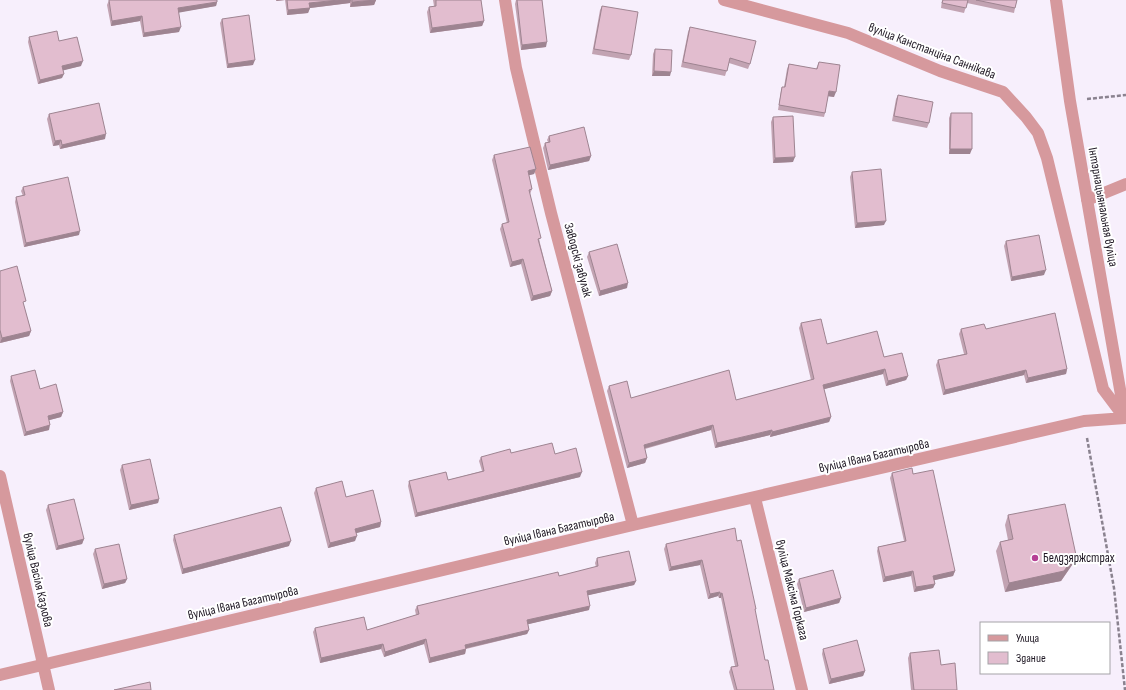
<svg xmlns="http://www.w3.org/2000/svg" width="1126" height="690" font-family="'Sofia Sans Condensed',sans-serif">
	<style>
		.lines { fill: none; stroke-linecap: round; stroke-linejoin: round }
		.path { stroke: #8a828f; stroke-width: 2.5; stroke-dasharray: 4 2; stroke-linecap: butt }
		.street { stroke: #d6999d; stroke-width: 12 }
		.wall { fill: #c2a3b2 }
		.shaded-wall { fill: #9e8491 }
		.building { fill: #e2bdcf; stroke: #9e8491 }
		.poi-dot { fill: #b63f95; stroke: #fff; stroke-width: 1.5 }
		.labels { text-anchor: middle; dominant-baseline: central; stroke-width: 4; stroke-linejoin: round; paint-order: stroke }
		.street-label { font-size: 13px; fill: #1f1824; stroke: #fff }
		.poi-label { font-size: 13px; fill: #1f1824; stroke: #fff; text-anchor: start }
	</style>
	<rect width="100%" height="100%" fill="#f7effc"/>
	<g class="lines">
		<path class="path" d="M 1087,99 L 1126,95
			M 1087,438 L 1114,588 L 1125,690"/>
		<path class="street" d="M 505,0 L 516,68 L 551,213 L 633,525
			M 724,0 L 848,33 L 940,71 L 1003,92 L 1026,117 L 1038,133 L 1047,158 L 1103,389 L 1124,417
			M 1087,200 L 1126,184
			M 0,476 L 49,690
			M 755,498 L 802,690
			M 0,675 L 633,525 L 1084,421 L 1125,418 L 1070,101 L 1056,0"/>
	</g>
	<path class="wall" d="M 109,0 L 217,2 L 216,6 L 179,12 L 179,32 L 143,37 L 140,21 L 111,26 L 107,5 Z
		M 276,0 L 376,0 L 374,5 L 350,7 L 350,3 L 310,8 L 308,13 L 287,15 L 285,0 L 276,1 Z
		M 433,0 L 481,0 L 484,21 L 482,26 L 430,33 L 427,12 L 429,7 L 434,6 Z
		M 516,0 L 542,0 L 546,47 L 521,50 L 515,4 Z
		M 942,0 L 1017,0 L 1015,8 L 1014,13 L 967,3 L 964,13 L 941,8 Z
		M 602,6 L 631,55 L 629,60 L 592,54 L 600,10 Z
		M 222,19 L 253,65 L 227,68 L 220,23 Z
		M 690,27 L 750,64 L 748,69 L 729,63 L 725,76 L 681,67 L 688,32 Z
		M 29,37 L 59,41 L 81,66 L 63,70 L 62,78 L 38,84 L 28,42 Z
		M 655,49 L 670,76 L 652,76 L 653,54 Z
		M 819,62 L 834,97 L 828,96 L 825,113 L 824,117 L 778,110 L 781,91 L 782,87 L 784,87 L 787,69 L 789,64 L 816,69 Z
		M 898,95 L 929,123 L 927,128 L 892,121 L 896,99 Z
		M 951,113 L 970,154 L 949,154 L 949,118 Z
		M 49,114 L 105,139 L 60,149 L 59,145 L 53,146 L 47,119 Z
		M 773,117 L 793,162 L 773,163 L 771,122 Z
		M 549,136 L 591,156 L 589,161 L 548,170 L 543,148 L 545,143 L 548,142 L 547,140 Z
		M 494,155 L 536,169 L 534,174 L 529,175 L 532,189 L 530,194 L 540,243 L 552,291 L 550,296 L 531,301 L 521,264 L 510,267 L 500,229 L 502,224 L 507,223 L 492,160 Z
		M 852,172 L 884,225 L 855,228 L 850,177 Z
		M 23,187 L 79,235 L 24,247 L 15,202 L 16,197 L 23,196 L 21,191 Z
		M 1006,241 L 1044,275 L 1011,281 L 1004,246 Z
		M 589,252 L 627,288 L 599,296 L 587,257 Z
		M 0,271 L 24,306 L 31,331 L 29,336 L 0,343 Z
		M 801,323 L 827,344 L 908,376 L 906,380 L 886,386 L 883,374 L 824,389 L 831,417 L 829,422 L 770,437 L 770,435 L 715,448 L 711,430 L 645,449 L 647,458 L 645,463 L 627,468 L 607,391 L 609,386 L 631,398 L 736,400 L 811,380 L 799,328 Z
		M 961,329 L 986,329 L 1067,369 L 1066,374 L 1026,383 L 1024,375 L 943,395 L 936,365 L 938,360 L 964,354 L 959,334 Z
		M 11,376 L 40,389 L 63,412 L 61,417 L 49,420 L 49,430 L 24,436 L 10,381 Z
		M 511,453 L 555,454 L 580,477 L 415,517 L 408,486 L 409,481 L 448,480 L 482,471 L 479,461 L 481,457 Z
		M 122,465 L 159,499 L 158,503 L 129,510 L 120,470 Z
		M 892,473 L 913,474 L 955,571 L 953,576 L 934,580 L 935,584 L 933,588 L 914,592 L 911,576 L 883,582 L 877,551 L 878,547 L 904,541 L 890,478 Z
		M 316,488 L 346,497 L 381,522 L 380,527 L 356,533 L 355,541 L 328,548 L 314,493 Z
		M 48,505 L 84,539 L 82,544 L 56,550 L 46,510 Z
		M 1008,515 L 1076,555 L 1072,565 L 1061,581 L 1005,592 L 996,551 L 1000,542 L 1008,540 L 1005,525 Z
		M 174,535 L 289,546 L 182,574 L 173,540 Z
		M 737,541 L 755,612 L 765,660 L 774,690 L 734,690 L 729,672 L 731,667 L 735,666 L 721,598 L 719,598 L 718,596 L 708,599 L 700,565 L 669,571 L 664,549 L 666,544 Z
		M 95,549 L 127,579 L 125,583 L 102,589 L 93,554 Z
		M 597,558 L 636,581 L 634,585 L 588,595 L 589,610 L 528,624 L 529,630 L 527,634 L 466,649 L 465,654 L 429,663 L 424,644 L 384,657 L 381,649 L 320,663 L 313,632 L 315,628 L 367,630 L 416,615 L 415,610 L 417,606 L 559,576 L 596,567 L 595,563 Z
		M 799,579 L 841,598 L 839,603 L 804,612 L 797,584 Z
		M 823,649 L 865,671 L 863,676 L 829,684 L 822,654 Z
		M 910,653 L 941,665 L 957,690 L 911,690 L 908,658 Z"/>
	<path class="shaded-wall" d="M 277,0 L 285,0 L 276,1 Z
		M 339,0 L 351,0 L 350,3 L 310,8 L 308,13 L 287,15 L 288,10 L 309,3 Z
		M 376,0 L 374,5 L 350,7 L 352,2 Z
		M 217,2 L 216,6 L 177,13 L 178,8 Z
		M 142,16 L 140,21 L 111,26 L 112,21 Z
		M 484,21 L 482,26 L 430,33 L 432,28 Z
		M 181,27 L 179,32 L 143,37 L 144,33 Z
		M 547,42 L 546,47 L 521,50 L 522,45 Z
		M 255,60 L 253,65 L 227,68 L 228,64 Z
		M 83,61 L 81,66 L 61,71 L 62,66 Z
		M 654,71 L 671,72 L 670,76 L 652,76 Z
		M 64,74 L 62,78 L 38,84 L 40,80 Z
		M 829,91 L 836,92 L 834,97 L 827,96 Z
		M 106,134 L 105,139 L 60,149 L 62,145 Z
		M 61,140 L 59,145 L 53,146 L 55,141 Z
		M 950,149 L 972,149 L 970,154 L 949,154 Z
		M 591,156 L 589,161 L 548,170 L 550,165 Z
		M 795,157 L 793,162 L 773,163 L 775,158 Z
		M 536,169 L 534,174 L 526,176 L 528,171 Z
		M 886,221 L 884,225 L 855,228 L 857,223 Z
		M 80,231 L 79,235 L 24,247 L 26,243 Z
		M 523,259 L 521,264 L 510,267 L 512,262 Z
		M 1046,270 L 1044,275 L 1011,281 L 1012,277 Z
		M 628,283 L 627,288 L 599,296 L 600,291 Z
		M 552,291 L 550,296 L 531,301 L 533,296 Z
		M 31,331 L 29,336 L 0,343 L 2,338 Z
		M 885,369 L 883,374 L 821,390 L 823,385 Z
		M 1067,369 L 1066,374 L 1026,383 L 1028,378 Z
		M 1026,370 L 1024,375 L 943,395 L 945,390 Z
		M 908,376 L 906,380 L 886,386 L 888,381 Z
		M 63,412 L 61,417 L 46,421 L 48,416 Z
		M 831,417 L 829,422 L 770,437 L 772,432 Z
		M 50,425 L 49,430 L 24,436 L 26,432 Z
		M 713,425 L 711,430 L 642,449 L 644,445 Z
		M 772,430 L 770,435 L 715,448 L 717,443 Z
		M 647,458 L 645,463 L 627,468 L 629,463 Z
		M 582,472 L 580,477 L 415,517 L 417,513 Z
		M 159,499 L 158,503 L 129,510 L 131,505 Z
		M 381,522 L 380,527 L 353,534 L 355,529 Z
		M 357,536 L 355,541 L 328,548 L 330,543 Z
		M 84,539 L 82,544 L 56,550 L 58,546 Z
		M 291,541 L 289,546 L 182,574 L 183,569 Z
		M 1076,555 L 1072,565 L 1061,581 L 1005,592 L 1009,583 Z
		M 702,560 L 700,565 L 669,571 L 671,567 Z
		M 913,571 L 911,576 L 883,582 L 885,577 Z
		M 955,571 L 953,576 L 931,581 L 933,576 Z
		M 127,579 L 125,583 L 102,589 L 104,584 Z
		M 636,581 L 634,585 L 585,596 L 587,591 Z
		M 935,584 L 933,588 L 914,592 L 916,587 Z
		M 720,592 L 718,596 L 708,599 L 710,594 Z
		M 722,593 L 721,598 L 719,598 L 720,594 Z
		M 841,598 L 839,603 L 804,612 L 806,608 Z
		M 590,606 L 589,610 L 525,625 L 527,620 Z
		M 529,630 L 527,634 L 463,649 L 465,645 Z
		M 426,639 L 424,644 L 384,657 L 385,652 Z
		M 383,644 L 381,649 L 320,663 L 321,658 Z
		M 466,649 L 465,654 L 429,663 L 430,658 Z
		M 865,671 L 863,676 L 829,684 L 831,679 Z"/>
	<path class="building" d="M 109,0 L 217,0 L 217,2 L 178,8 L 181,27 L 144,33 L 142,16 L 112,21 Z
		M 287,0 L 339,0 L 309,3 L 310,8 L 288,10 Z
		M 352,0 L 376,0 L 352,2 Z
		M 436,0 L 481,0 L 484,21 L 432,28 L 429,7 L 436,6 Z
		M 517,0 L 542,0 L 547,42 L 522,45 Z
		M 943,0 L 968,0 L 966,8 L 942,3 Z
		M 976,0 L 1017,0 L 1015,8 Z
		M 602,6 L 638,12 L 631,55 L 594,49 Z
		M 249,15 L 255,60 L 228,64 L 222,19 Z
		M 690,27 L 756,41 L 750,64 L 730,58 L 727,71 L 683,62 Z
		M 57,31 L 59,41 L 77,37 L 83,61 L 62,66 L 64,74 L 40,80 L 29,37 Z
		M 655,49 L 672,50 L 671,72 L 654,71 Z
		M 819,62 L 840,65 L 836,92 L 829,91 L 825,113 L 779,105 L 782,87 L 785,87 L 789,64 L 817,69 Z
		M 898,95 L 933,102 L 929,123 L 894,116 Z
		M 99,103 L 106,134 L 62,145 L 61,140 L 55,141 L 49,114 Z
		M 951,113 L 972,113 L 972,149 L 950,149 Z
		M 793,116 L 795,157 L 775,158 L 773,117 Z
		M 584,127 L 591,156 L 550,165 L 545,143 L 550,142 L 549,136 Z
		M 530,147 L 536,169 L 528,171 L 532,189 L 529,190 L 541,238 L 538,239 L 552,291 L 533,296 L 523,259 L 512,262 L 502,224 L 509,222 L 494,155 Z
		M 881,169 L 886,221 L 857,223 L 852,172 Z
		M 68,177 L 80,231 L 26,243 L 16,197 L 25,195 L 23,187 Z
		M 1039,235 L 1046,270 L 1012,277 L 1006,241 Z
		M 617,244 L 628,283 L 600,291 L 589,252 Z
		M 17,266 L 26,301 L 23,302 L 31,331 L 2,338 L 0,330 L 0,271 Z
		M 1055,313 L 1067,369 L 1028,378 L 1026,370 L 945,390 L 938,360 L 967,354 L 961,329 L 984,324 L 986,329 Z
		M 821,319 L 827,344 L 877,331 L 884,357 L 902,353 L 908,376 L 888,381 L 885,369 L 823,385 L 831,417 L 772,432 L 772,430 L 717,443 L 713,425 L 644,445 L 647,458 L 629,463 L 609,386 L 627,381 L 631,398 L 729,370 L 736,400 L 814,379 L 801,323 Z
		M 35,370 L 40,389 L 56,384 L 63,412 L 48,416 L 50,425 L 26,432 L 11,376 Z
		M 552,443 L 555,454 L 576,448 L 582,472 L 417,513 L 409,481 L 446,472 L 448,480 L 484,471 L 481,457 L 510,449 L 511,453 Z
		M 150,459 L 159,499 L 131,505 L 122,465 Z
		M 912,468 L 913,474 L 933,470 L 955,571 L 933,576 L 935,584 L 916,587 L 913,571 L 885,577 L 878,547 L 906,541 L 892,473 Z
		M 342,481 L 346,497 L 373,490 L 381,522 L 355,529 L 357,536 L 330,543 L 316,488 Z
		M 74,499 L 84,539 L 58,546 L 48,505 Z
		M 1065,504 L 1076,555 L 1064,571 L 1009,583 L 1000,542 L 1013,539 L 1008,515 Z
		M 281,507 L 291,541 L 183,569 L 174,535 Z
		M 735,528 L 737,541 L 741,540 L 756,609 L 755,609 L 765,660 L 768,660 L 774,690 L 737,690 L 731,667 L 738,666 L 722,593 L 720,594 L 720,592 L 710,594 L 702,560 L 671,567 L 666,544 Z
		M 119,544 L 127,579 L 104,584 L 95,549 Z
		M 629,551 L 636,581 L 587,591 L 590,606 L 527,620 L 529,630 L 465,645 L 466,649 L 430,658 L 426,639 L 385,652 L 383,644 L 321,658 L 315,628 L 364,617 L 367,630 L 419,614 L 417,606 L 558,572 L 559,576 L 598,566 L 597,558 Z
		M 833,570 L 841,598 L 806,608 L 799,579 Z
		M 857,640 L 865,671 L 831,679 L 823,649 Z
		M 939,650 L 941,665 L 955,663 L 957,690 L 914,690 L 910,653 Z
		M 150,682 L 151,690 L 114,690 Z"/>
	<circle class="poi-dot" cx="1035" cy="558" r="4"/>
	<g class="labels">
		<g class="street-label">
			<text transform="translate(932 51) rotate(21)">вуліца Канстанціна Саннікава</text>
			<text transform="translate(1103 207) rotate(80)">Інтэрнацыянальная вуліца</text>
			<text transform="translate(578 260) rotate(75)">Заводскі завулак</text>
			<text transform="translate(874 456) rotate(-13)">вуліца Івана Багатырова</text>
			<text transform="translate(559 529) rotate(-13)">вуліца Івана Багатырова</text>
			<text transform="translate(38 580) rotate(77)">вуліца Васіля Казлова</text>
			<text transform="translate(792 590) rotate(76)">вуліца Максіма Горкага</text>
			<text transform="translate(243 603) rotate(-13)">вуліца Івана Багатырова</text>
		</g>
		<g class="poi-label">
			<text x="1043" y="558">Белдзяржстрах</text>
		</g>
	</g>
	<rect x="980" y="622" width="130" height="52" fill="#ffffff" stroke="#a5a3a7"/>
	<rect x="988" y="635" width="20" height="6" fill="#d6999d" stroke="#a5a3a7"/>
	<text x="1016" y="642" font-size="12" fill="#1f1824">Улица</text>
	<rect x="988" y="652" width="20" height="12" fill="#e2bdcf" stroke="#a5a3a7"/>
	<text x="1016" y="662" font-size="12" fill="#1f1824">Здание</text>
</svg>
